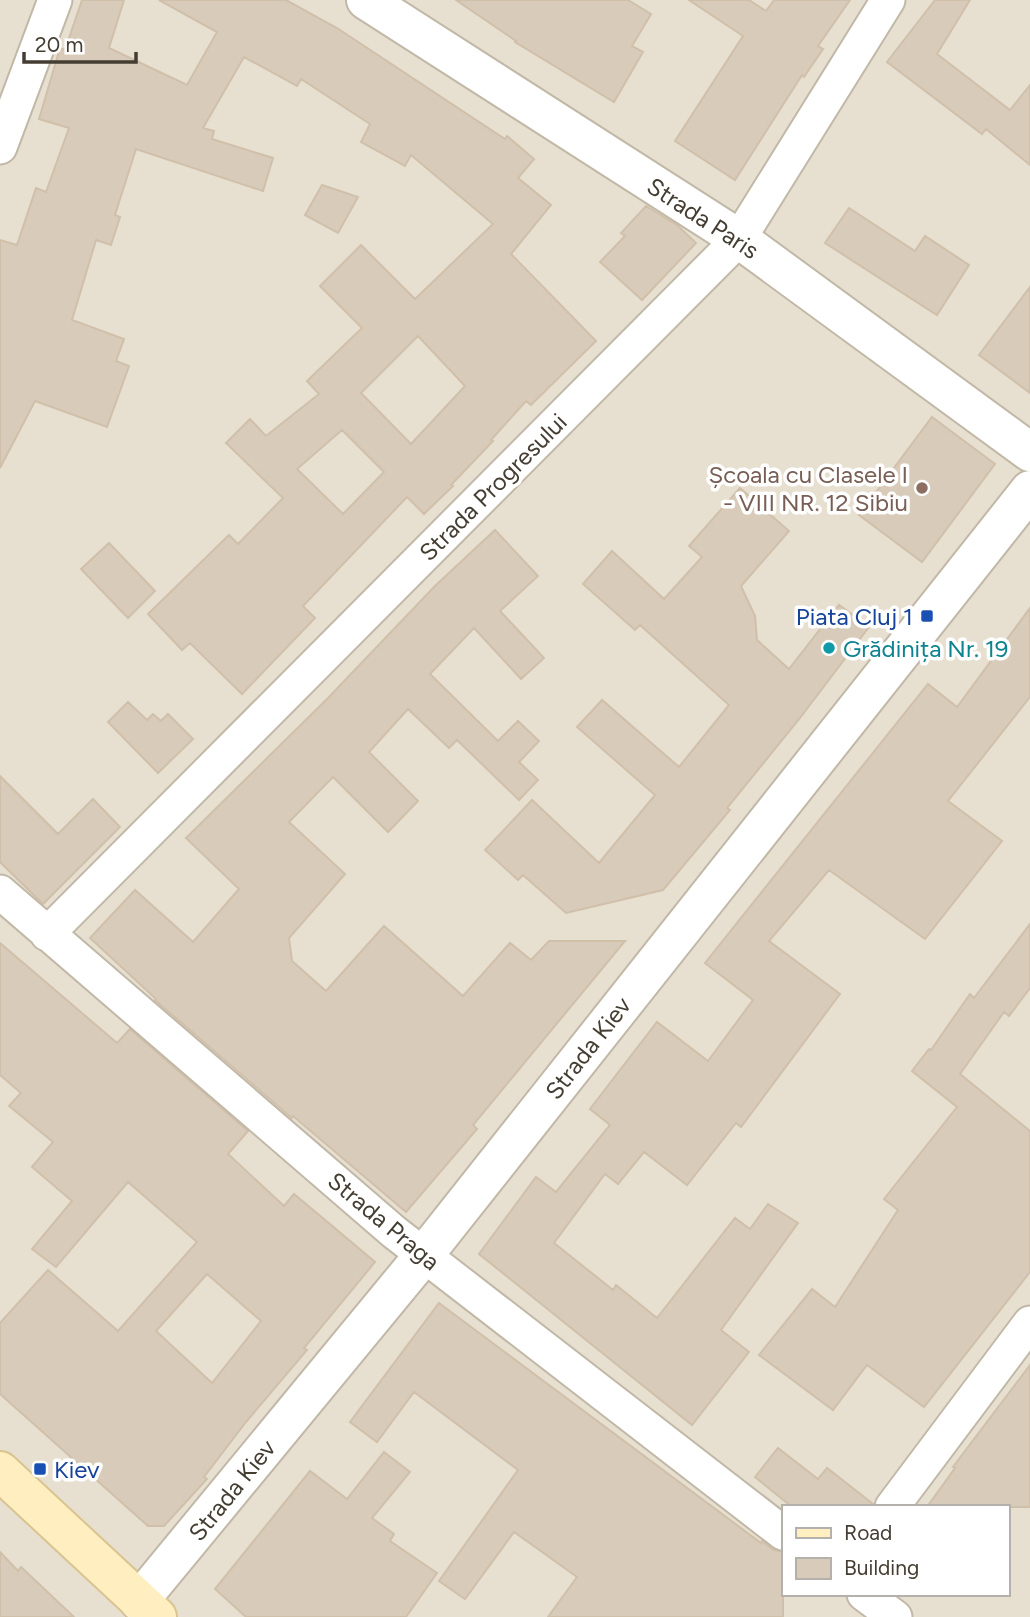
<svg xmlns="http://www.w3.org/2000/svg" width="1030" height="1617" font-family="Figtree,sans-serif">
	<style>
		.residential { fill: #e7dfd0; fill-rule: evenodd }
		.building { fill: #d8cbba; stroke: #d0c0aa; stroke-width: 2; fill-rule: evenodd }
		.lines { fill: none; stroke-linecap: round; stroke-linejoin: round }
		.minor-casing { stroke: #c1b8a7; stroke-width: 37 }
		.tertiary-casing { stroke: #c1b8a7; stroke-width: 42 }
		.secondary-casing { stroke: #d9c490; stroke-width: 42 }
		.minor { stroke: #fff; stroke-width: 33 }
		.tertiary { stroke: #fff; stroke-width: 38 }
		.secondary { stroke: #ffeebf; stroke-width: 38 }
		.education-dot { fill: #8d6e63; stroke: #fff; stroke-width: 2.5 }
		.transit-dot { fill: #1a4fb4; stroke: #fff; stroke-width: 2.5 }
		.culture-dot { fill: #0f9aa8; stroke: #fff; stroke-width: 2.5 }
		.labels { text-anchor: middle; dominant-baseline: central; stroke-width: 7; stroke-linejoin: round; paint-order: stroke }
		.street-label { font-size: 24px; fill: #443d32; stroke: #fff }
		.education-label { font-size: 24px; fill: #785e54; stroke: #fff; text-anchor: end }
		.transit-label { font-size: 24px; fill: #164399; stroke: #fff; text-anchor: end }
		.culture-label { font-size: 24px; fill: #0d838f; stroke: #fff; text-anchor: start }
	</style>
	<rect width="100%" height="100%" fill="#f2ede2"/>
	<path class="residential" d="M 0,0 L 1030,0 L 1030,1617 L 0,1617 ZM 783,1507 L 1007,1507 L 1007,1594 L 783,1594 Z"/>
	<path class="building" d="M 82,0 L 124,0 L 109,48 L 187,85 L 217,32 L 159,0 L 286,0 L 337,28 L 505,139 L 507,136 L 534,159 L 518,178 L 551,205 L 511,254 L 596,341 L 531,405 L 526,401 L 491,440 L 493,441 L 451,485 L 453,486 L 424,514 L 407,497 L 303,606 L 315,618 L 242,694 L 190,643 L 182,650 L 148,614 L 229,535 L 238,544 L 283,498 L 226,443 L 250,419 L 266,436 L 319,394 L 307,381 L 362,328 L 320,286 L 361,245 L 415,299 L 493,224 L 411,155 L 405,166 L 361,142 L 370,124 L 301,79 L 297,86 L 244,57 L 203,128 L 214,131 L 212,139 L 273,158 L 263,191 L 136,149 L 115,215 L 120,217 L 111,245 L 96,240 L 72,320 L 124,339 L 116,361 L 129,366 L 107,427 L 35,401 L 0,468 L 0,240 L 17,245 L 36,188 L 46,192 L 69,128 L 39,119 L 60,48 L 65,50 ZM 418,336 L 465,386 L 411,444 L 361,393 ZM 342,430 L 384,472 L 343,514 L 297,469 Z
		M 456,0 L 628,0 L 651,14 L 632,46 L 643,52 L 614,102 L 515,42 L 516,41 Z
		M 689,0 L 749,0 L 766,11 L 774,0 L 850,0 L 818,46 L 823,49 L 804,77 L 802,75 L 735,180 L 675,141 L 743,36 Z
		M 935,0 L 970,0 L 937,54 L 1010,110 L 1030,85 L 1030,165 L 986,129 L 982,134 L 887,62 Z
		M 322,185 L 358,197 L 338,233 L 305,215 Z
		M 646,206 L 677,225 L 696,243 L 642,300 L 600,262 L 625,236 L 621,233 Z
		M 849,208 L 915,251 L 925,236 L 969,265 L 937,315 L 825,243 Z
		M 1030,287 L 1030,393 L 979,355 Z
		M 932,417 L 995,464 L 922,562 L 859,515 Z
		M 740,488 L 789,531 L 741,586 L 755,616 L 757,640 L 789,669 L 839,605 L 869,627 L 800,718 L 727,808 L 730,810 L 663,890 L 566,913 L 523,875 L 518,880 L 485,850 L 532,800 L 599,863 L 655,795 L 577,727 L 602,700 L 679,767 L 729,705 L 640,625 L 635,630 L 583,584 L 612,551 L 664,599 L 702,557 L 689,546 Z
		M 495,530 L 538,576 L 500,611 L 544,658 L 521,679 L 474,628 L 430,674 L 498,741 L 518,721 L 539,741 L 519,762 L 538,780 L 519,800 L 457,740 L 449,748 L 408,709 L 369,752 L 418,801 L 388,832 L 333,777 L 289,822 L 345,874 L 289,938 L 292,961 L 326,991 L 384,926 L 463,996 L 510,943 L 531,960 L 549,941 L 625,941 L 473,1125 L 477,1129 L 406,1212 L 293,1116 L 292,1118 L 155,1000 L 156,999 L 90,938 L 135,890 L 193,942 L 239,889 L 186,838 L 328,698 L 435,586 Z
		M 109,543 L 155,591 L 128,618 L 81,569 Z
		M 1030,608 L 1030,697 L 948,801 L 1002,841 L 925,939 L 829,870 L 769,941 L 840,994 L 741,1127 L 736,1123 L 687,1185 L 644,1152 L 618,1184 L 605,1174 L 554,1243 L 613,1290 L 616,1285 L 657,1318 L 735,1218 L 750,1229 L 768,1204 L 798,1223 L 721,1330 L 749,1352 L 692,1425 L 479,1254 L 536,1177 L 556,1192 L 610,1125 L 590,1109 L 657,1022 L 708,1061 L 753,1000 L 705,963 L 928,684 L 957,707 Z
		M 128,702 L 147,720 L 153,714 L 161,721 L 168,714 L 193,739 L 158,773 L 108,722 Z
		M 0,776 L 58,834 L 93,799 L 120,827 L 43,904 L 0,862 Z
		M 1030,924 L 1030,988 L 1009,1016 L 1004,1012 L 960,1074 L 1030,1131 L 1030,1272 L 924,1407 L 867,1365 L 833,1410 L 759,1355 L 812,1289 L 835,1307 L 898,1210 L 884,1199 L 957,1107 L 912,1071 L 929,1049 L 931,1050 L 970,994 L 974,998 Z
		M 0,943 L 117,1043 L 130,1029 L 248,1131 L 228,1154 L 284,1206 L 294,1194 L 375,1262 L 304,1348 L 307,1350 L 246,1422 L 204,1477 L 207,1479 L 164,1526 L 148,1526 L 0,1394 L 0,1323 L 48,1270 L 118,1331 L 197,1242 L 128,1182 L 56,1267 L 32,1249 L 72,1201 L 32,1167 L 53,1142 L 9,1106 L 21,1093 L 0,1075 ZM 207,1274 L 261,1321 L 212,1383 L 156,1331 Z
		M 439,1303 L 761,1543 L 762,1541 L 772,1549 L 783,1552 L 783,1617 L 548,1617 L 577,1577 L 514,1532 L 465,1599 L 439,1581 L 518,1470 L 414,1392 L 377,1442 L 350,1422 Z
		M 1030,1365 L 1030,1507 L 927,1507 L 955,1468 L 953,1467 Z
		M 778,1448 L 818,1479 L 827,1468 L 873,1504 L 873,1507 L 792,1507 L 755,1477 Z
		M 384,1452 L 410,1472 L 372,1518 L 394,1534 L 390,1541 L 437,1573 L 406,1617 L 246,1617 L 215,1589 L 310,1471 L 347,1499 Z
		M 0,1552 L 18,1571 L 21,1567 L 74,1617 L 0,1617 Z"/>
	<g class="lines">
		<defs>
			<path id="minor" d="M 0,147 L 55,0
				M 0,892 L 394,1232 L 783,1533
				M 47,934 L 739,239 L 888,0
				M 892,1507 L 1030,1323
				M 864,1594 L 895,1617"/>
			<path id="tertiary" d="M 366,0 L 739,239 L 1030,452
				M 139,1601 L 424,1255 L 1030,490"/>
			<path id="secondary" d="M 0,1471 L 157,1617"/>
		</defs>
		<use href="#minor" class="minor-casing"/>
		<use href="#tertiary" class="tertiary-casing"/>
		<use href="#secondary" class="secondary-casing"/>
		<use href="#minor" class="minor"/>
		<use href="#tertiary" class="tertiary"/>
		<use href="#secondary" class="secondary"/>
	</g>
	<circle class="education-dot" cx="922" cy="488" r="7"/>
	<g class="transit-dot">
		<rect x="920" y="609" width="14" height="14" rx="3.5"/>
		<rect x="33" y="1462" width="14" height="14" rx="3.5"/>
	</g>
	<circle class="culture-dot" cx="829" cy="648" r="7"/>
	<g class="labels">
		<g class="street-label">
			<text transform="translate(703 218) rotate(33)">Strada Paris</text>
			<text transform="translate(493 487) rotate(-45)">Strada Progresului</text>
			<text transform="translate(588 1048) rotate(-52)">Strada Kiev</text>
			<text transform="translate(384 1221) rotate(40)">Strada Praga</text>
			<text transform="translate(232 1490) rotate(-51)">Strada Kiev</text>
		</g>
		<g class="education-label">
			<text x="908" y="474">Școala cu Clasele I<tspan x="908" dy="28">- VIII NR. 12 Sibiu</tspan></text>
		</g>
		<g class="transit-label">
			<text x="913" y="616">Piata Cluj 1</text>
			<text x="54" y="1469" text-anchor="start">Kiev</text>
		</g>
		<g class="culture-label">
			<text x="843" y="648">Grădinița Nr. 19</text>
		</g>
	</g>
	<rect x="782" y="1505" width="228" height="91" fill="#ffffff" stroke="#b4b1ad" stroke-width="2"/>
	<rect x="796" y="1528" width="35" height="10" fill="#ffeebf" stroke="#b4b1ad" stroke-width="2"/>
	<text x="844" y="1540" font-size="21" fill="#443d32">Road</text>
	<rect x="796" y="1558" width="35" height="21" fill="#d8cbba" stroke="#b4b1ad" stroke-width="2"/>
	<text x="844" y="1575" font-size="21" fill="#443d32">Building</text>
	<path d="M24 52v10h112v-10" fill="none" stroke="#443d32" stroke-width="3.5"/>
	<text x="35" y="52" font-size="21" fill="#443d32" stroke="#ffffff" stroke-width="5" paint-order="stroke">20 m</text>
</svg>
